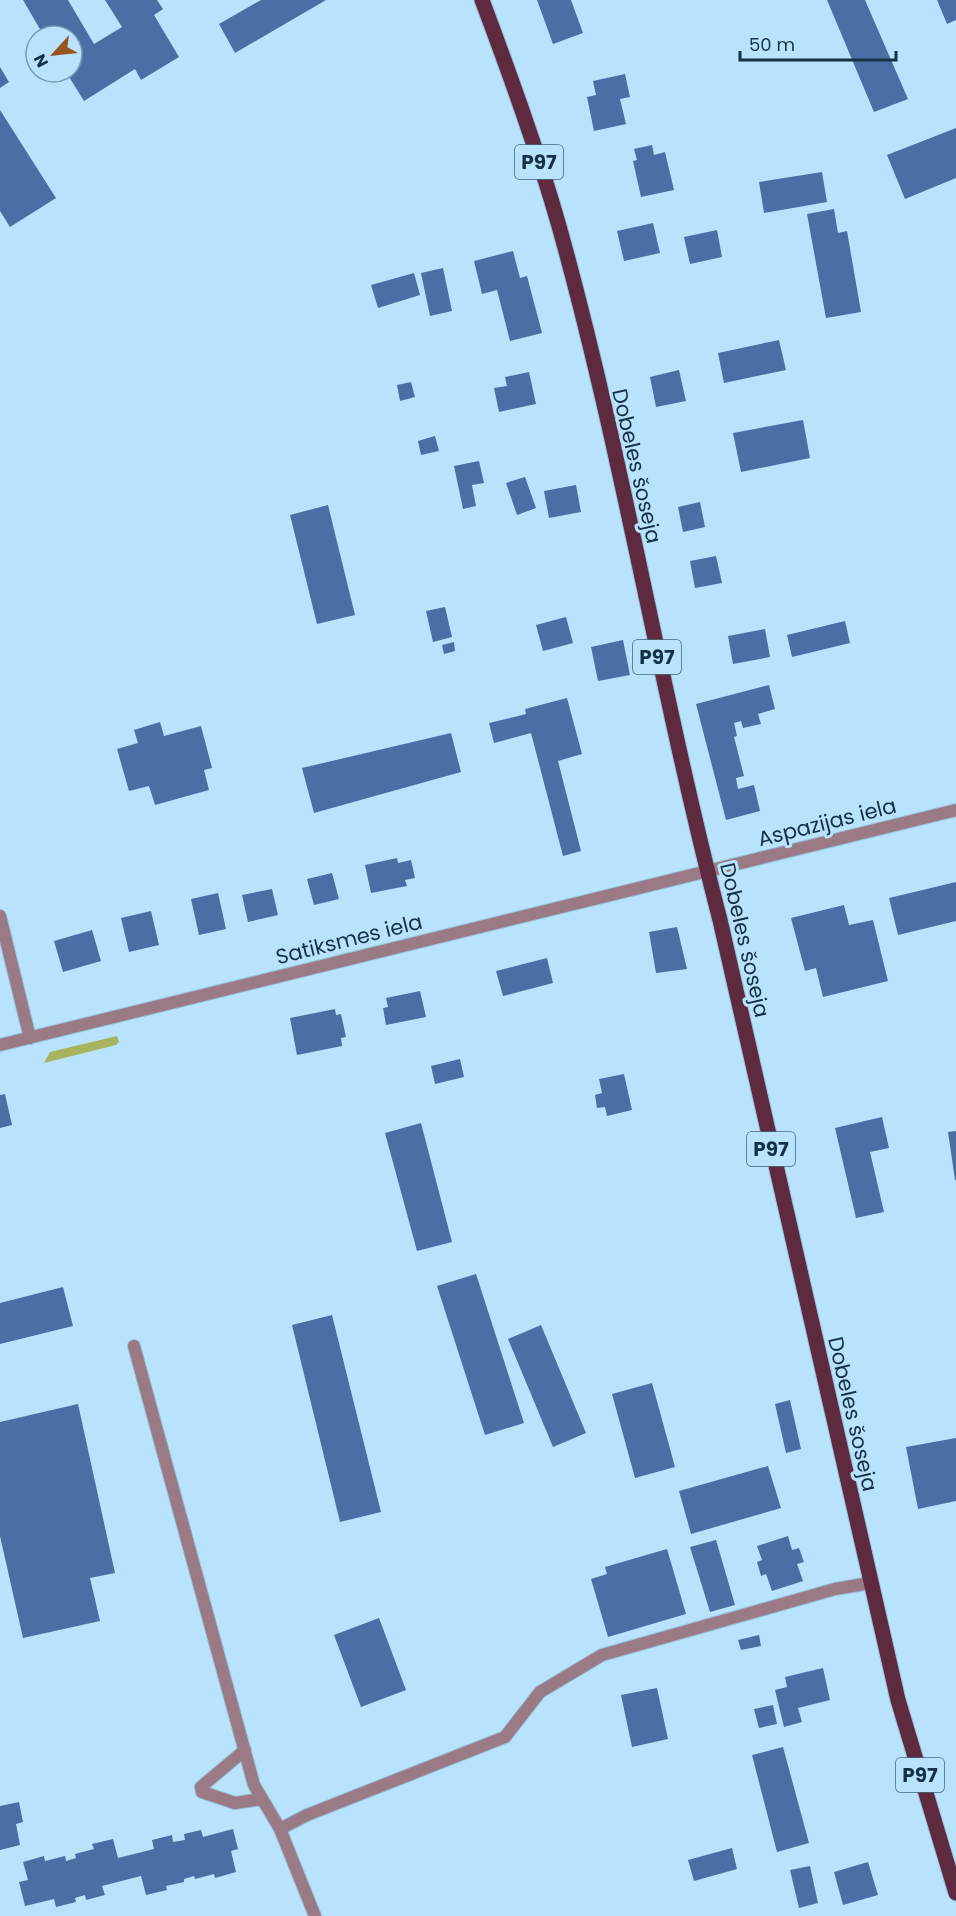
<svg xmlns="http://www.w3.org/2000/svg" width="956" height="1916" font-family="Poppins,sans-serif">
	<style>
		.green { fill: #a7b45e }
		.building { fill: #496fa4 }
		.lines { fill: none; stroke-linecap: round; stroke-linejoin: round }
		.minor-casing { stroke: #98c0d8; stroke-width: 14 }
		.tertiary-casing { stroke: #98c0d8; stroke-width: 14 }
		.primary-casing { stroke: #98c0d8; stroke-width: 17 }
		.minor { stroke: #9a7a85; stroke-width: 12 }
		.tertiary { stroke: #9a7a85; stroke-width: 12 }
		.primary { stroke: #5e2a3f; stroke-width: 15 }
		.labels { text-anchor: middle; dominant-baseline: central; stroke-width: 6; stroke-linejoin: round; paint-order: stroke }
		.shield { fill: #b9e3fd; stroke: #46677c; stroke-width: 1.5 }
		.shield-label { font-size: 20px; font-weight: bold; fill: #153244 }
		.street-label { font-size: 21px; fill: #153244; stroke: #b9e3fd }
	</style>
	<rect width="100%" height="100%" fill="#b9e3fd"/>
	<path class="green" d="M 117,1036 L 119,1042 L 116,1045 L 44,1063 L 50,1052 Z"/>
	<path class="building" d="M 23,0 L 68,0 L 94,44 L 122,27 L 105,0 L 157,0 L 163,9 L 154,15 L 179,57 L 141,80 L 135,69 L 84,101 L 66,72 L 72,72 L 72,36 L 44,36 Z
		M 261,0 L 326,0 L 235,53 L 219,24 Z
		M 537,0 L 571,0 L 583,33 L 553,44 Z
		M 827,0 L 865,0 L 908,99 L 874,112 Z
		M 937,0 L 956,0 L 956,20 L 947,24 Z
		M 0,67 L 9,82 L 0,88 Z
		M 625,74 L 630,97 L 620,99 L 626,124 L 594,131 L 587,97 L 596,95 L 593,81 Z
		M 0,110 L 56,198 L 10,227 L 0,211 Z
		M 956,128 L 956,178 L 905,199 L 887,155 Z
		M 652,145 L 654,155 L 665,152 L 674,190 L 641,197 L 633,161 L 637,160 L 634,149 Z
		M 822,172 L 827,202 L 764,213 L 759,182 Z
		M 834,209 L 838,233 L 847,231 L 861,312 L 826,318 L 807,214 Z
		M 653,223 L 660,253 L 624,261 L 617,231 Z
		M 717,230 L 722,257 L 690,264 L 684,237 Z
		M 513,251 L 520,278 L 527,276 L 542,333 L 510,341 L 497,290 L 482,294 L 474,261 Z
		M 443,268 L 452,311 L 430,316 L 421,273 Z
		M 414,273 L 420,295 L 378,308 L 371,285 Z
		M 779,340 L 786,370 L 724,383 L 718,353 Z
		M 679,370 L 686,401 L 656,407 L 650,377 Z
		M 529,372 L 536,404 L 499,412 L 494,388 L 507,386 L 505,377 Z
		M 411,382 L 415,397 L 400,401 L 397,385 Z
		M 803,420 L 810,458 L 741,472 L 733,433 Z
		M 435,436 L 439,451 L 421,455 L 418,441 Z
		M 479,461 L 484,483 L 472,485 L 476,506 L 463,509 L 454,466 Z
		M 525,477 L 536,508 L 517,515 L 506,483 Z
		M 576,485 L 581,512 L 549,518 L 544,491 Z
		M 700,502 L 705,527 L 683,532 L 678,507 Z
		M 328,505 L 355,615 L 317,624 L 290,515 Z
		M 716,556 L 722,583 L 695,588 L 690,561 Z
		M 445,607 L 452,637 L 433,642 L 426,611 Z
		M 566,617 L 573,643 L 543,651 L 536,625 Z
		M 845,621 L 850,643 L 792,657 L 787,635 Z
		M 765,629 L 770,657 L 733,664 L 728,636 Z
		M 623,640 L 630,675 L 598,681 L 591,647 Z
		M 454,642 L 455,651 L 444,654 L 442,645 Z
		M 769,685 L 775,709 L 758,714 L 761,724 L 743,728 L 741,721 L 734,723 L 737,736 L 734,737 L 744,776 L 736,778 L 738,789 L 754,785 L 760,811 L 726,820 L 696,704 Z
		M 567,698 L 582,754 L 558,761 L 581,851 L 563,856 L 531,733 L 494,743 L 489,723 L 526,714 L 525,709 Z
		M 160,722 L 164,736 L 201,726 L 212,768 L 204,770 L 209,790 L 155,805 L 149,786 L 129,791 L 117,749 L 138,743 L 134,730 Z
		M 451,733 L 461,772 L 314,813 L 302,768 Z
		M 397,858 L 398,863 L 411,860 L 415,878 L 405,880 L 407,886 L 371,893 L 365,865 Z
		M 332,873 L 339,899 L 314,905 L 307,879 Z
		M 956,882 L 956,921 L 898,935 L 889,898 Z
		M 272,889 L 278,915 L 248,922 L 242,895 Z
		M 218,893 L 226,929 L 199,935 L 191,899 Z
		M 844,905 L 849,925 L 873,920 L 888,981 L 823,997 L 816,968 L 805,971 L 791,918 Z
		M 151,911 L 159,945 L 129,952 L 121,918 Z
		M 677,927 L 687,969 L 656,973 L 649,932 Z
		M 92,930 L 101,961 L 63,972 L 54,941 Z
		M 547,958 L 553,983 L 503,996 L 496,971 Z
		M 420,991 L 426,1017 L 386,1025 L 383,1008 L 388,1007 L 386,998 Z
		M 335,1009 L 336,1015 L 341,1014 L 346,1037 L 341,1038 L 342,1046 L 297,1055 L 290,1018 Z
		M 460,1059 L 464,1077 L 435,1084 L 431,1066 Z
		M 624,1074 L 632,1110 L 607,1116 L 605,1107 L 597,1108 L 595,1095 L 602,1093 L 599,1079 Z
		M 5,1094 L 12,1125 L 0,1128 L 0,1095 Z
		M 882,1117 L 889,1148 L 870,1152 L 884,1212 L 856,1218 L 835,1128 Z
		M 421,1123 L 452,1242 L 417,1251 L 385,1133 Z
		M 956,1131 L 956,1180 L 955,1180 L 948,1132 Z
		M 476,1274 L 524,1423 L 485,1435 L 437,1286 Z
		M 63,1287 L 73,1326 L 0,1344 L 0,1303 Z
		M 332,1315 L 381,1512 L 340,1522 L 292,1325 Z
		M 541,1325 L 586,1433 L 553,1447 L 508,1339 Z
		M 652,1383 L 675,1467 L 635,1478 L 612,1394 Z
		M 790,1400 L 801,1449 L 786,1453 L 775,1404 Z
		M 78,1404 L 115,1573 L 90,1578 L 100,1621 L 23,1638 L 0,1536 L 0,1422 Z
		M 956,1438 L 956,1501 L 918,1509 L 906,1447 Z
		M 768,1466 L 781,1508 L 691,1534 L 679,1491 Z
		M 788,1536 L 792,1550 L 799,1548 L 804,1562 L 797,1564 L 803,1581 L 772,1591 L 766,1574 L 761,1576 L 757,1562 L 762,1560 L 757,1546 Z
		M 716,1540 L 735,1605 L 710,1612 L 690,1547 Z
		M 667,1549 L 686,1614 L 608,1637 L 591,1579 L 607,1574 L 605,1567 Z
		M 379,1618 L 406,1690 L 361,1707 L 334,1635 Z
		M 759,1635 L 761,1646 L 741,1650 L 738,1640 Z
		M 823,1668 L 830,1700 L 798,1708 L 802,1722 L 784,1727 L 775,1690 L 787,1687 L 785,1677 Z
		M 657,1688 L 668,1739 L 632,1747 L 621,1695 Z
		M 773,1705 L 777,1724 L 759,1728 L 754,1709 Z
		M 783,1747 L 809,1843 L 777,1852 L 752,1755 Z
		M 19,1802 L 23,1822 L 16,1824 L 20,1845 L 0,1850 L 0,1806 Z
		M 233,1829 L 238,1849 L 231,1851 L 236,1872 L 215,1878 L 214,1874 L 195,1879 L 194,1876 L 184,1879 L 184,1882 L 166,1886 L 167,1890 L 146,1895 L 141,1876 L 102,1886 L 105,1895 L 86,1900 L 85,1895 L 75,1898 L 76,1902 L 56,1907 L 54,1899 L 25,1906 L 19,1882 L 28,1880 L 23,1862 L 44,1856 L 45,1861 L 65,1856 L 66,1861 L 76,1858 L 75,1854 L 94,1849 L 92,1844 L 113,1839 L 118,1858 L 154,1849 L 152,1840 L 172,1835 L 173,1842 L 185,1840 L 184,1834 L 201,1830 L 203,1837 Z
		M 732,1848 L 737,1869 L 694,1881 L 688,1860 Z
		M 868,1862 L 878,1895 L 843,1905 L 834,1872 Z
		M 810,1866 L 818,1903 L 799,1908 L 790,1870 Z"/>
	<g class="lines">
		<defs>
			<path id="minor" d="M 0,916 L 30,1038
				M 134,1346 L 254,1785 L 280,1829 L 315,1916
				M 245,1750 L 201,1787 L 202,1792 L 235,1803 L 262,1799
				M 280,1829 L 307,1815 L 505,1737 L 540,1692 L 602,1655 L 835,1589 L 870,1583"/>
			<path id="tertiary" d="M 0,1045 L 956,810"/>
			<path id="primary" d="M 482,0 C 510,75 537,149 559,226 C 623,455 660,690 720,920 L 898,1700 L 956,1893"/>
		</defs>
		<use href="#minor" class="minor-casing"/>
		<use href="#tertiary" class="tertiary-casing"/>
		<use href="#primary" class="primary-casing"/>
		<use href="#minor" class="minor"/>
		<use href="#tertiary" class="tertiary"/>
		<use href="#primary" class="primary"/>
	</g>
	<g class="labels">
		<g class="shield">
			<rect x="515" y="145" width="48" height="34" rx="4.5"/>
			<rect x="633" y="640" width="48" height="34" rx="4.5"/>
			<rect x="747" y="1132" width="48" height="34" rx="4.5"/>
			<rect x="896" y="1758" width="48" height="34" rx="4.5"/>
		</g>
		<g class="shield-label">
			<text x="539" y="162">P97</text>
			<text x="657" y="657">P97</text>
			<text x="771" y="1149">P97</text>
			<text x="920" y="1775">P97</text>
		</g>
		<g class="street-label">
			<text transform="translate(637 466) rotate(77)">Dobeles šoseja</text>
			<text transform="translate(827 822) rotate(-14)">Aspazijas iela</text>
			<text transform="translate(349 939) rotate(-14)">Satiksmes iela</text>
			<text transform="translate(745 940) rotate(77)">Dobeles šoseja</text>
			<text transform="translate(853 1414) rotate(77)">Dobeles šoseja</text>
		</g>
	</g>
	<g transform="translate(54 54) rotate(243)"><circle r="28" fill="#b9e3fd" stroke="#779cb3" stroke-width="1.5"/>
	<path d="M0-4.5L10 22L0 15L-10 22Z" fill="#95551f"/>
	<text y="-9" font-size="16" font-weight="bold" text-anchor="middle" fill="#153244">N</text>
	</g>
	<path d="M740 51v9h156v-9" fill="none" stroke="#153244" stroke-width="3"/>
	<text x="749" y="51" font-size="18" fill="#153244" stroke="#b9e3fd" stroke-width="4.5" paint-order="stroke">50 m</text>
</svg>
